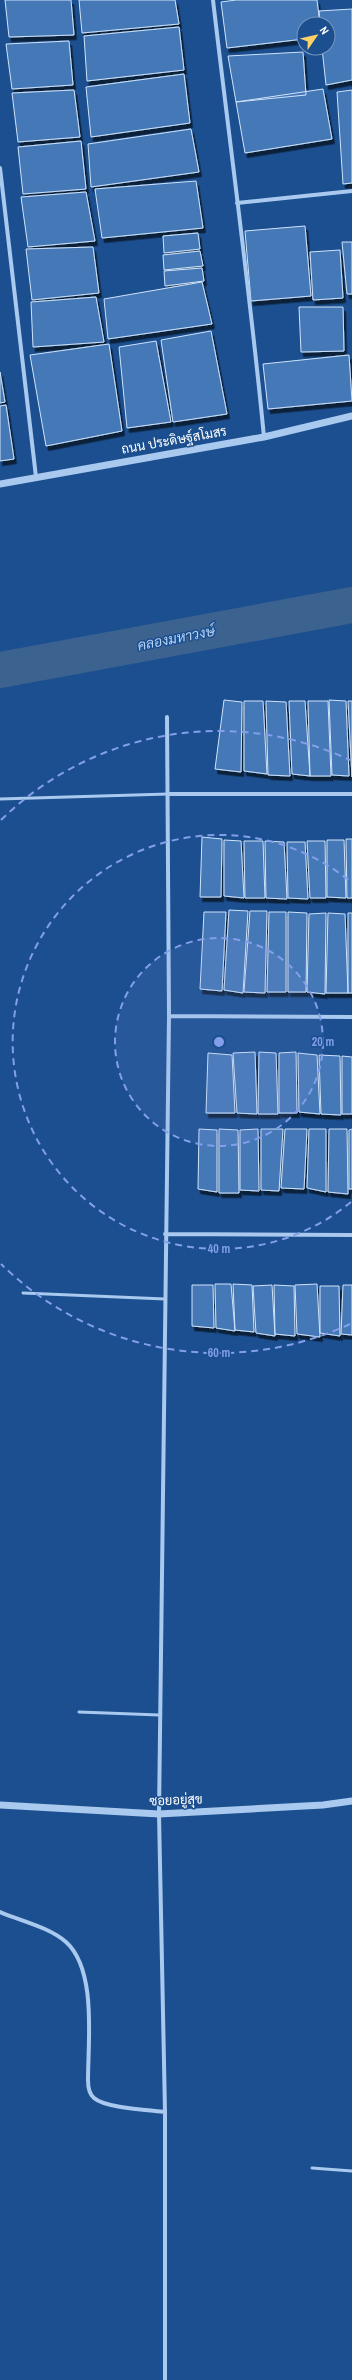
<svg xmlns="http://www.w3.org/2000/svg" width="352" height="2380" font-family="'Archivo Narrow',Sarabun,sans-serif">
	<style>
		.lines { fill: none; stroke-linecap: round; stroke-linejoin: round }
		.canal { stroke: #3c6290; stroke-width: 36 }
		.building { fill: #4478b7; stroke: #cfe3fa; filter: url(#shadow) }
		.service { stroke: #a9c9ee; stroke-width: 3 }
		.minor { stroke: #a9c9ee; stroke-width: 4 }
		.tertiary { stroke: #a9c9ee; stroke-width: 7 }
		.ring { fill: none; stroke: #839eea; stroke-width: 2; stroke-dasharray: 7 5 }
		.labels { text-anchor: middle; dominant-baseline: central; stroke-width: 3; stroke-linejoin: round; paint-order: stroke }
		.street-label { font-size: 13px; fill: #fff; stroke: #1b4f8f }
		.water-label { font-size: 14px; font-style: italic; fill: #b5d3f5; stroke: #1b4f8f }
		.centre { fill: #839eea; stroke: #1b4f8f; stroke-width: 2 }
		.ring-label { font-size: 12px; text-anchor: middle; font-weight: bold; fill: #839eea; stroke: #1b4f8f; stroke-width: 3; stroke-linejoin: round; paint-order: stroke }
	</style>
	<defs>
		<filter id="shadow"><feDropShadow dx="2.5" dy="4.5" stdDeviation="0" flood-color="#0009"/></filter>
	</defs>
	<rect width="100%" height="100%" fill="#1b4f8f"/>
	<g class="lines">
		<path class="canal" d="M 0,670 L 352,605"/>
	</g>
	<path class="building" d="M 5,0 L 71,0 L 74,35 L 9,37 Z
		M 79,0 L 175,0 L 179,24 L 82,33 Z
		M 236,0 L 317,0 L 320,24 L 304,24 L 304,39 L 227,48 L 221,2 Z
		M 352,9 L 352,80 L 326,85 L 322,48 L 328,48 L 328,24 L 320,24 L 319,11 Z
		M 179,27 L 184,70 L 87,81 L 84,36 Z
		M 69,41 L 73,85 L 12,89 L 6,44 Z
		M 303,52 L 306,95 L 236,102 L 228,56 Z
		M 184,74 L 190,123 L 91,137 L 86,87 Z
		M 323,89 L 332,139 L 245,153 L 236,102 Z
		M 74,90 L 80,137 L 18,142 L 12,93 Z
		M 352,90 L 352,183 L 343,184 L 337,92 Z
		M 191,129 L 199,172 L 91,187 L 88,144 Z
		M 81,141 L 86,189 L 23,194 L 18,147 Z
		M 196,181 L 203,228 L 102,238 L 95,189 Z
		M 86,192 L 95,241 L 28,247 L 21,197 Z
		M 305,226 L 311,296 L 251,301 L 245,231 Z
		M 198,233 L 200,249 L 164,253 L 163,236 Z
		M 342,242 L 352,242 L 352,294 L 347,294 Z
		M 93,247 L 99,293 L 32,300 L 26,249 Z
		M 340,250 L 343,298 L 313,300 L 310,252 Z
		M 200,251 L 203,266 L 164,270 L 163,255 Z
		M 202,268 L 204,281 L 165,286 L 164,271 Z
		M 202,282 L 212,324 L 108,339 L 104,299 Z
		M 96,297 L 104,342 L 33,347 L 31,302 Z
		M 299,307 L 343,307 L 344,351 L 301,352 Z
		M 211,331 L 227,414 L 173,422 L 161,340 Z
		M 156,341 L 171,422 L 127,428 L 119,347 Z
		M 109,344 L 122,431 L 46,446 L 30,355 Z
		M 349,355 L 352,401 L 268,409 L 263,364 Z
		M 0,372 L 5,402 L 0,403 Z
		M 6,405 L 14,459 L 0,461 L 0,406 Z
		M 224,700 L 242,702 L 241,772 L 215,769 Z
		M 329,700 L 346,701 L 349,776 L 332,775 Z
		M 244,701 L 263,701 L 267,774 L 244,771 Z
		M 266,701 L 286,702 L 290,776 L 268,775 Z
		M 289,701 L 305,701 L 310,776 L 292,774 Z
		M 308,701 L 328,701 L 331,776 L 310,776 Z
		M 348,701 L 352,701 L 352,777 Z
		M 202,837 L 222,839 L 221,897 L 200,897 Z
		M 346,839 L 352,839 L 352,898 L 347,898 Z
		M 224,840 L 241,841 L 244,898 L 224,896 Z
		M 327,840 L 344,840 L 346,898 L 327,897 Z
		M 244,841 L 263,841 L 265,898 L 245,898 Z
		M 265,841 L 284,842 L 287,899 L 266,898 Z
		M 307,841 L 325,841 L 326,898 L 310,898 Z
		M 287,842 L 305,842 L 308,899 L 288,898 Z
		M 229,910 L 248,911 L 243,993 L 224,990 Z
		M 250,911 L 267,911 L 265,993 L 244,992 Z
		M 204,912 L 226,912 L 222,991 L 200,989 Z
		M 269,912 L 286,912 L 286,992 L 267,992 Z
		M 288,912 L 307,913 L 306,992 L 288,992 Z
		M 326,913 L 325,994 L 307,992 L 309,914 Z
		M 328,913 L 345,914 L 348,993 L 326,993 Z
		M 348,913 L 352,913 L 352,993 L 348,993 Z
		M 255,1052 L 257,1114 L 237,1113 L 233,1053 Z
		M 259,1052 L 276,1053 L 278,1114 L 258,1114 Z
		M 296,1052 L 297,1113 L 279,1113 L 279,1053 Z
		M 208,1053 L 232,1055 L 235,1113 L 206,1113 Z
		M 298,1053 L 317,1055 L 320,1114 L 299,1112 Z
		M 319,1055 L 340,1056 L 341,1115 L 321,1114 Z
		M 342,1056 L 352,1057 L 352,1114 L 342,1114 Z
		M 199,1129 L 217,1130 L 217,1192 L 198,1189 Z
		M 219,1129 L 238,1130 L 239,1193 L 219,1193 Z
		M 258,1129 L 259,1191 L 240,1190 L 240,1130 Z
		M 261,1129 L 283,1129 L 279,1191 L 261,1190 Z
		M 285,1129 L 307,1129 L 304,1189 L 281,1188 Z
		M 309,1129 L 326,1129 L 326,1192 L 307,1188 Z
		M 329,1129 L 347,1129 L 348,1194 L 328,1192 Z
		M 352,1129 L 352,1189 L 349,1189 L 349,1130 Z
		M 215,1284 L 231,1284 L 235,1331 L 216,1328 Z
		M 233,1284 L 252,1285 L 254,1332 L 235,1330 Z
		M 317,1284 L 320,1337 L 297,1334 L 295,1285 Z
		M 192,1285 L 213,1285 L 214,1328 L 192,1326 Z
		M 272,1285 L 275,1336 L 256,1333 L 253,1286 Z
		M 274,1285 L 294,1286 L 295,1336 L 275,1334 Z
		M 343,1285 L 352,1285 L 352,1335 L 341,1334 Z
		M 320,1286 L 339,1286 L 340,1336 L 320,1333 Z"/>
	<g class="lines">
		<path class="service" d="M 0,799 L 168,794
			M 23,1293 L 165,1299
			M 79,1712 L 159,1715
			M 312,2168 L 352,2171"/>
		<path class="minor" d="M 213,0 C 230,146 250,291 264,437
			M 0,168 L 36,477
			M 237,203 L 352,191
			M 168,794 L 352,794
			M 169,1016 L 352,1017
			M 165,1234 L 352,1235
			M 0,1912 C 21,1921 49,1927 66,1942 C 97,1970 88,2041 88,2080 C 88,2086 89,2094 94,2098 C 105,2108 149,2110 165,2112
			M 165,2380 L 165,2112 L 159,1814 L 169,1016 L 167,717"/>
		<path class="tertiary" d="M 0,484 L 264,437 L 352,416
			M 0,1805 L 159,1814 L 323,1805 L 352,1801"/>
	</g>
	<circle cx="219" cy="1042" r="104" fill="#839eea" fill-opacity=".12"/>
	<g class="ring">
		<circle cx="219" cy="1042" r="104"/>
		<path d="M351 1202A207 207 0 1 1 351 882"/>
		<path d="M350 1324A311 311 0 0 1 1 1264M1 820A311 311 0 0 1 350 760"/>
	</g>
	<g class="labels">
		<g class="street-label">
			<text transform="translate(174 440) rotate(-10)">ถนน ประดิษฐ์สโมสร</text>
			<text transform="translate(176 1800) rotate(-2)">ซอยอยู่สุข</text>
		</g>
		<g class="water-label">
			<text transform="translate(176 638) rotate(-11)">คลองมหาวงษ์</text>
		</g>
	</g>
	<circle cx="219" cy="1042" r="6" class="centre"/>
	<g class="ring-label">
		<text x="323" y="1046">20 m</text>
		<text x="219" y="1253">40 m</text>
		<text x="219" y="1357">60 m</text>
	</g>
	<g transform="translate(316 36) rotate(56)"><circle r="19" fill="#1b4f8f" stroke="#7695bc"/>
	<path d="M0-3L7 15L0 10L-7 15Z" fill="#ffd166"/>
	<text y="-6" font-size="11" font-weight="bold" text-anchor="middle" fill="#ffffff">N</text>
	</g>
</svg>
